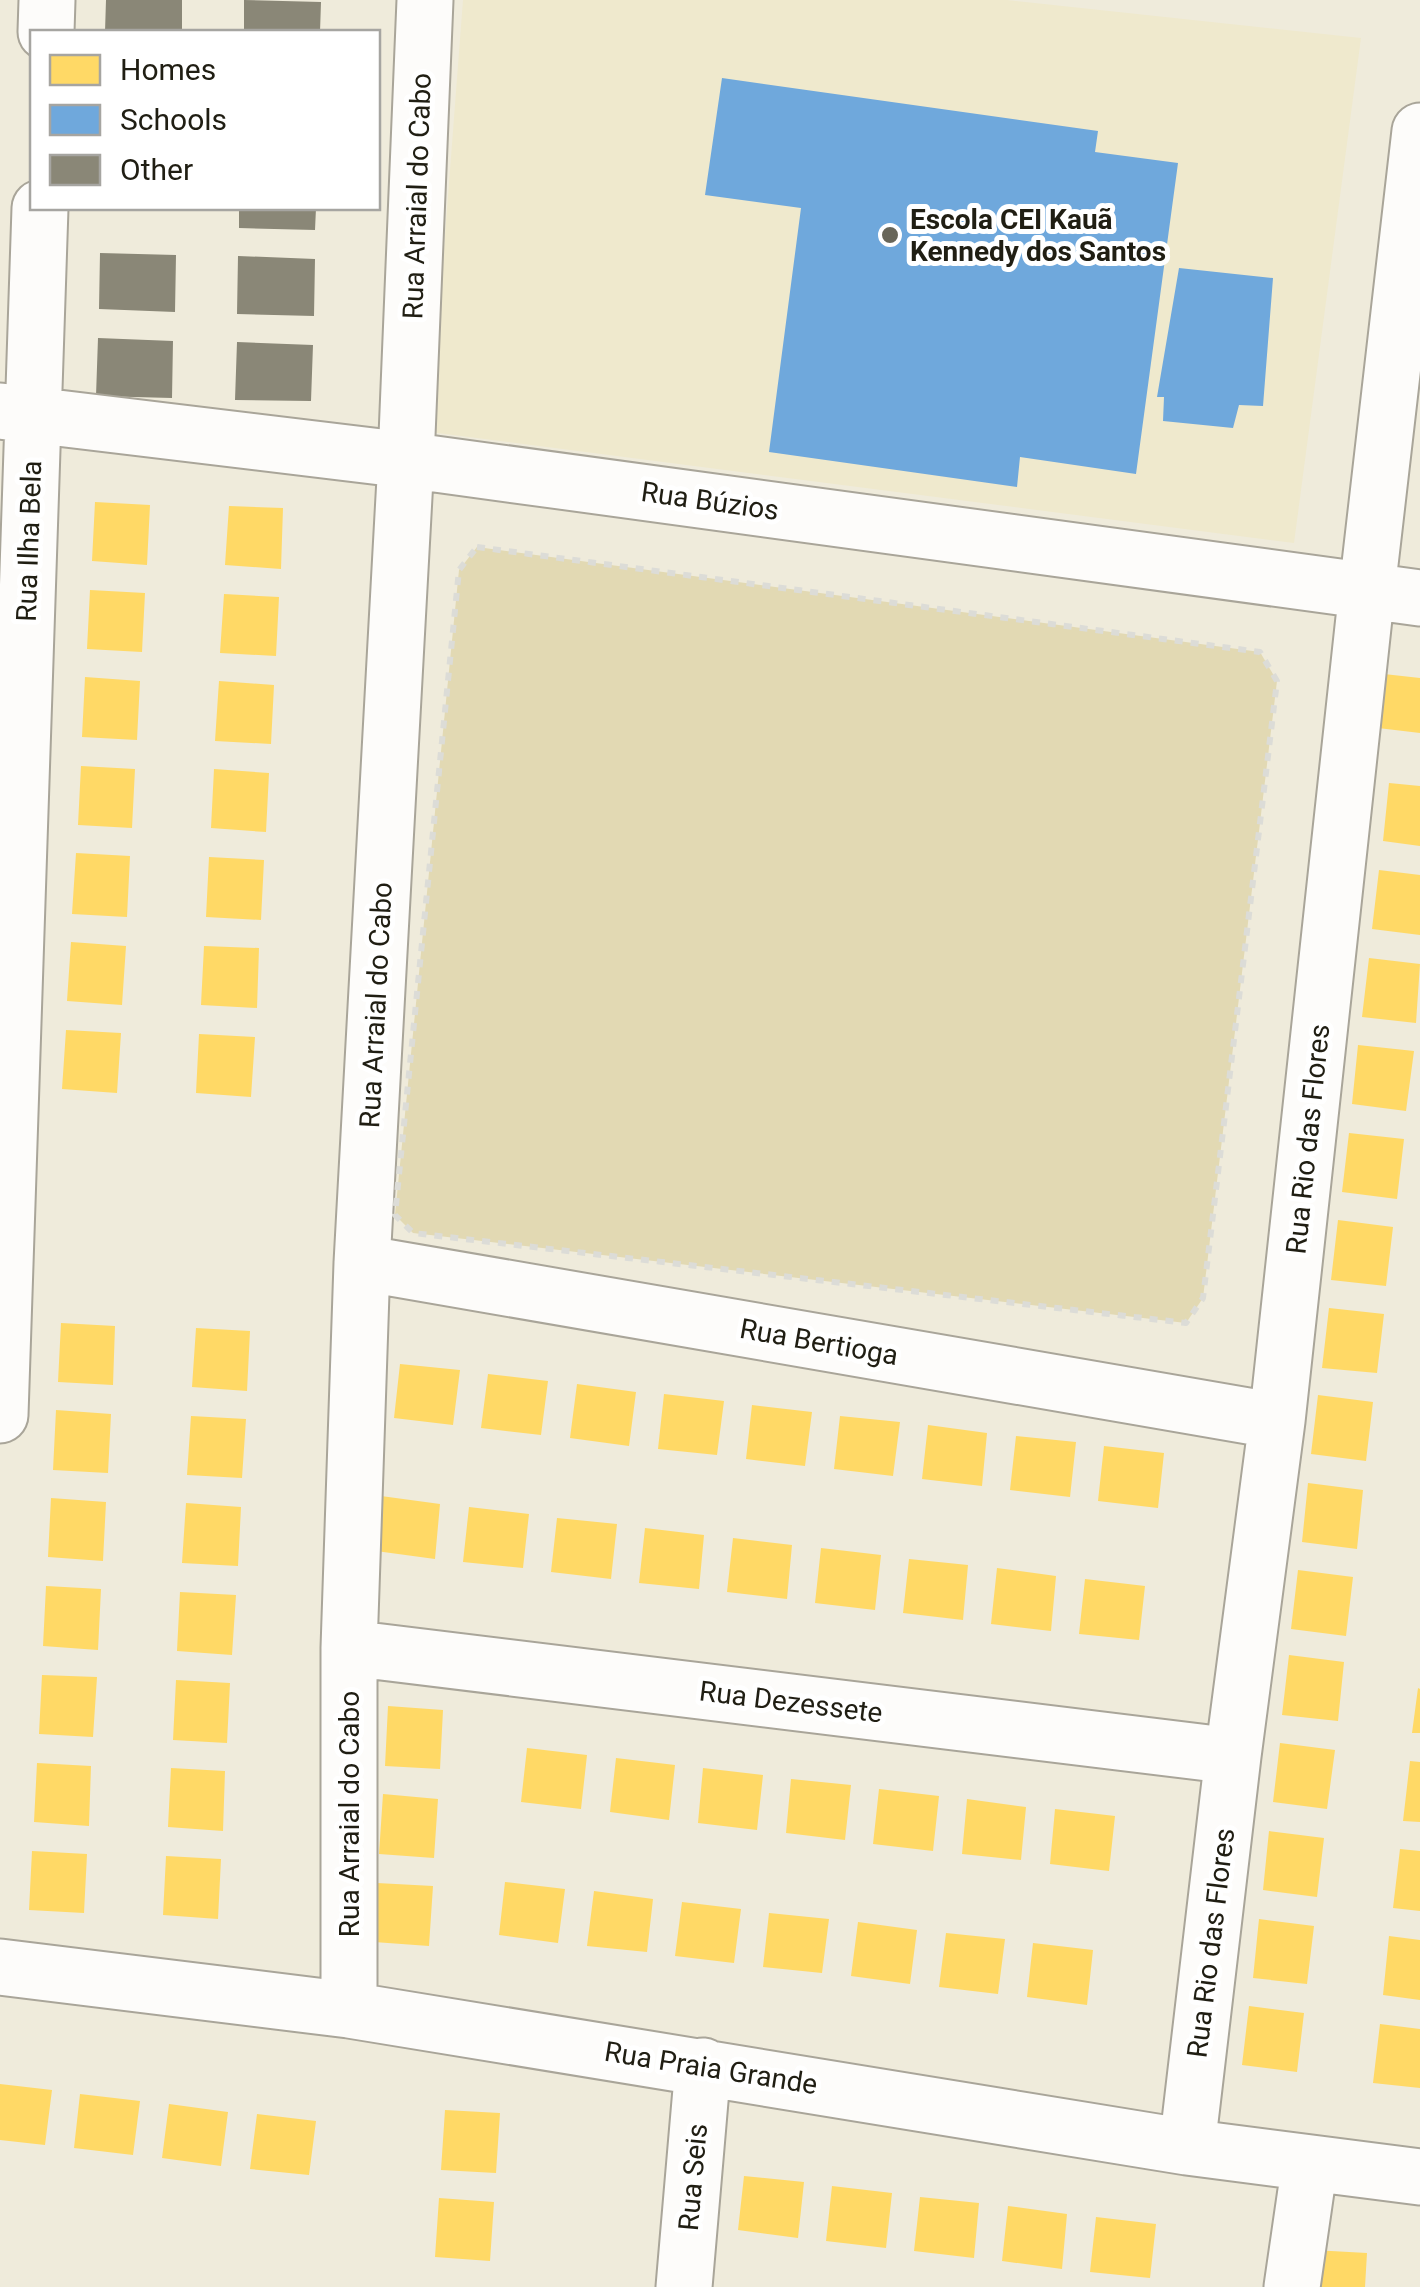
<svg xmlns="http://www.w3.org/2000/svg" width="1420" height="2287" font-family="Roboto,sans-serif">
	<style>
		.built { fill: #efe9cd }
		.green { fill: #e2d9b3 }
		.homes { fill: #ffd966 }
		.schools { fill: #6fa8dc }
		.building { fill: #8a8777 }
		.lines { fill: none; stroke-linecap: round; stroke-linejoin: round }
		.minor-casing { stroke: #a9a599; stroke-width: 59 }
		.path { stroke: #dcdcd7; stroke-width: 6; stroke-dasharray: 8 8; stroke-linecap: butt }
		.minor { stroke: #fdfcfa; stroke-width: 55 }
		.poi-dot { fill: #686659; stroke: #fff; stroke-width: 4 }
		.labels { text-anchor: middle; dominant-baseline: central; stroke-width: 10; stroke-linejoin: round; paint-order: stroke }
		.street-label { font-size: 28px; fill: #201e13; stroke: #fff }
		.poi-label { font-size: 28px; font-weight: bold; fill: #201e13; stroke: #fff; text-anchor: start }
	</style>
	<rect width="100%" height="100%" fill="#efebdb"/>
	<path class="built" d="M 463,0 L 1007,0 L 1361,38 L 1294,543 L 430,432 Z"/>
	<path class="green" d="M 477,547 L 1260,652 L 1277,681 L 1203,1298 L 1186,1323 L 413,1233 L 395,1215 L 459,570 Z"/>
	<path class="homes" d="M 95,502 L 150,505 L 147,565 L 92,561 Z
		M 229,506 L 283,508 L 281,569 L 225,565 Z
		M 90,590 L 145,593 L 142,652 L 87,649 Z
		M 224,594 L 279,597 L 276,656 L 220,653 Z
		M 1384,674 L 1420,678 L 1420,733 L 1378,728 Z
		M 85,677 L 140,681 L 137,740 L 82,737 Z
		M 219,681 L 274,685 L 271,744 L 215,741 Z
		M 81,766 L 135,769 L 132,828 L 78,825 Z
		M 214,769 L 269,773 L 266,832 L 211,828 Z
		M 1389,783 L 1420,786 L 1420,846 L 1383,841 Z
		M 76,853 L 130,856 L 127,917 L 72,914 Z
		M 209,857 L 264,860 L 261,920 L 206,917 Z
		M 1379,870 L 1420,875 L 1420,935 L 1372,929 Z
		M 71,942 L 126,946 L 122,1005 L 67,1001 Z
		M 204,946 L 259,948 L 257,1008 L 201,1005 Z
		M 1369,958 L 1420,964 L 1416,1023 L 1362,1017 Z
		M 66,1030 L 121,1033 L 117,1093 L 62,1089 Z
		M 199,1034 L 255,1037 L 251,1097 L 196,1093 Z
		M 1358,1045 L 1414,1051 L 1406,1111 L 1352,1104 Z
		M 1349,1133 L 1404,1139 L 1397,1199 L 1342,1192 Z
		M 1338,1220 L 1393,1227 L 1386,1286 L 1331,1280 Z
		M 1329,1308 L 1384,1314 L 1377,1373 L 1322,1368 Z
		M 61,1323 L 115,1326 L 113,1385 L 58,1382 Z
		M 196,1328 L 250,1331 L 247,1391 L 192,1387 Z
		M 400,1364 L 460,1370 L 453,1425 L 394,1418 Z
		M 488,1374 L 548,1381 L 541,1435 L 481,1428 Z
		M 577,1384 L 636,1392 L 629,1446 L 570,1438 Z
		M 664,1394 L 724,1401 L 717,1455 L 658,1449 Z
		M 1318,1395 L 1373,1402 L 1366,1461 L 1311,1454 Z
		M 752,1405 L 812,1412 L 805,1466 L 746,1459 Z
		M 56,1410 L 111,1414 L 108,1473 L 53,1470 Z
		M 191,1416 L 246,1419 L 242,1478 L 187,1475 Z
		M 840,1416 L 900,1422 L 893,1476 L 834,1469 Z
		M 928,1425 L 987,1433 L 982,1486 L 922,1479 Z
		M 1016,1436 L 1076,1442 L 1070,1497 L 1010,1490 Z
		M 1104,1446 L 1164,1453 L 1158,1508 L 1098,1501 Z
		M 1308,1483 L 1363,1490 L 1357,1549 L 1302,1542 Z
		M 381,1496 L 440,1504 L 435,1559 L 376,1551 Z
		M 51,1498 L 106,1502 L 103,1561 L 48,1557 Z
		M 186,1503 L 241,1507 L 238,1566 L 182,1563 Z
		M 469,1507 L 529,1514 L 523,1568 L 463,1562 Z
		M 557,1518 L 617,1524 L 611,1579 L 551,1572 Z
		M 645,1528 L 704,1535 L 699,1589 L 639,1583 Z
		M 733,1538 L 792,1545 L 787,1599 L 727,1592 Z
		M 821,1548 L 881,1555 L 875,1610 L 815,1603 Z
		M 909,1559 L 968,1565 L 963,1620 L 903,1613 Z
		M 997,1568 L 1056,1576 L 1051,1631 L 991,1624 Z
		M 1298,1570 L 1353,1577 L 1346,1636 L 1291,1629 Z
		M 1085,1579 L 1145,1586 L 1139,1640 L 1079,1634 Z
		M 46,1586 L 101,1589 L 98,1650 L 43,1646 Z
		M 180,1592 L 236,1595 L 232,1655 L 177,1651 Z
		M 1289,1655 L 1344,1662 L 1338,1721 L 1282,1715 Z
		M 42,1675 L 97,1677 L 93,1737 L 39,1734 Z
		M 176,1680 L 230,1683 L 227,1743 L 173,1740 Z
		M 1418,1688 L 1420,1689 L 1420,1733 L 1412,1733 Z
		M 388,1706 L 443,1710 L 440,1769 L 385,1766 Z
		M 1280,1743 L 1335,1750 L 1327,1809 L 1273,1802 Z
		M 527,1748 L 587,1755 L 581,1809 L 521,1802 Z
		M 616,1758 L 675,1765 L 669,1820 L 610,1812 Z
		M 1410,1761 L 1420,1762 L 1420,1822 L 1403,1821 Z
		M 37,1763 L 91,1766 L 89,1826 L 34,1822 Z
		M 171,1768 L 225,1771 L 223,1831 L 168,1827 Z
		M 703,1768 L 763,1775 L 757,1830 L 698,1823 Z
		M 791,1779 L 851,1785 L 845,1840 L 786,1833 Z
		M 879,1789 L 939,1796 L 933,1851 L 873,1844 Z
		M 383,1794 L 438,1799 L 434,1858 L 379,1854 Z
		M 967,1799 L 1026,1807 L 1021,1860 L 962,1854 Z
		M 1055,1809 L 1115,1816 L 1109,1871 L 1050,1864 Z
		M 1269,1831 L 1324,1838 L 1317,1897 L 1263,1890 Z
		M 1400,1849 L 1420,1851 L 1420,1911 L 1393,1908 Z
		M 32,1851 L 87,1854 L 84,1913 L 29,1910 Z
		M 166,1856 L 221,1859 L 218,1919 L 163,1915 Z
		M 505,1882 L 565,1889 L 558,1943 L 499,1935 Z
		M 377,1883 L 433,1886 L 429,1946 L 374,1942 Z
		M 594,1891 L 653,1899 L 647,1952 L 587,1946 Z
		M 682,1902 L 741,1909 L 734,1963 L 675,1956 Z
		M 769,1913 L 829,1919 L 822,1973 L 763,1967 Z
		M 1259,1919 L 1314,1926 L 1307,1984 L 1253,1978 Z
		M 858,1922 L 917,1930 L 910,1984 L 851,1976 Z
		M 946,1933 L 1005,1939 L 998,1994 L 939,1987 Z
		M 1389,1936 L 1420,1940 L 1420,2000 L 1383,1995 Z
		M 1033,1943 L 1093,1950 L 1087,2005 L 1027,1997 Z
		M 1249,2006 L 1304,2013 L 1297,2072 L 1242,2065 Z
		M 1380,2024 L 1420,2029 L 1420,2088 L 1373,2083 Z
		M 0,2084 L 52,2090 L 45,2145 L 0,2140 Z
		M 80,2094 L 140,2101 L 133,2155 L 74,2148 Z
		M 169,2104 L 228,2112 L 221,2166 L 162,2158 Z
		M 445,2110 L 500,2113 L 496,2173 L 441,2170 Z
		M 257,2114 L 316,2121 L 309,2175 L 250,2169 Z
		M 744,2176 L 804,2182 L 798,2238 L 738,2230 Z
		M 832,2186 L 892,2193 L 886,2248 L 826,2241 Z
		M 920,2197 L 979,2203 L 974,2258 L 914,2251 Z
		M 439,2198 L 494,2202 L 490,2261 L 435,2257 Z
		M 1008,2206 L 1067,2214 L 1062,2269 L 1002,2261 Z
		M 1096,2217 L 1156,2224 L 1150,2278 L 1090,2272 Z
		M 1313,2250 L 1367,2253 L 1365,2287 L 1310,2287 Z"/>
	<path class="schools" d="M 722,78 L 1098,131 L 1095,152 L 1178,163 L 1136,474 L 1020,457 L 1017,487 L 769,452 L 801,208 L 705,195 Z
		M 1179,268 L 1273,278 L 1263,406 L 1239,405 L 1233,428 L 1163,421 L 1164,397 L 1157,397 Z"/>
	<path class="building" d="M 106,0 L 182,0 L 182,32 L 105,32 Z
		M 244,0 L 321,2 L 320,32 L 244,32 Z
		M 239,208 L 316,208 L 315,230 L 239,228 Z
		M 100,253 L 176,255 L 175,312 L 99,309 Z
		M 238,256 L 315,259 L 314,316 L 237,314 Z
		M 98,338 L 173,341 L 172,398 L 96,396 Z
		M 237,342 L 313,345 L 311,401 L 235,400 Z"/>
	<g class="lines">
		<defs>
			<path id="minor" d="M 46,32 L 47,0
				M 0,411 L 406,460 L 1420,598
				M 362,1263 L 1277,1421
				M 0,1415 L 40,208
				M 349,1648 L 1233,1756
				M 0,1967 L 349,2010 L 1187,2147 L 1420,2177
				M 349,2010 L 349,1648 L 362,1263 L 406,460 L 425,0
				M 1187,2147 L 1233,1756 L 1277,1421 L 1367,590 L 1420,131
				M 684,2287 L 703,2066
				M 1292,2287 L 1310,2163"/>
		</defs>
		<use href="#minor" class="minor-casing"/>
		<path class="path" d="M 477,547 L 1260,652 L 1277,681 L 1203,1298 L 1186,1323 L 413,1233 L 395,1215 L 459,570 Z"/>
		<use href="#minor" class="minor"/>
	</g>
	<circle class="poi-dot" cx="890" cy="235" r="10"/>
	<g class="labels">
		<g class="street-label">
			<text transform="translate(417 196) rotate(-88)">Rua Arraial do Cabo</text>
			<text transform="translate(710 501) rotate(8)">Rua Búzios</text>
			<text transform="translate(29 541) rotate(-88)">Rua Ilha Bela</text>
			<text transform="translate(376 1005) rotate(-87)">Rua Arraial do Cabo</text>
			<text transform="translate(1308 1139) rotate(-84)">Rua Rio das Flores</text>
			<text transform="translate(819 1342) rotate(10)">Rua Bertioga</text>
			<text transform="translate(791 1702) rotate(7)">Rua Dezessete</text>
			<text transform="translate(349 1814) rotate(-90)">Rua Arraial do Cabo</text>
			<text transform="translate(1211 1943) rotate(-83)">Rua Rio das Flores</text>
			<text transform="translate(711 2068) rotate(9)">Rua Praia Grande</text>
			<text transform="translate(693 2177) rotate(-85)">Rua Seis</text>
		</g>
		<g class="poi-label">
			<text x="910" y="219">Escola CEI Kauã<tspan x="910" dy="32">Kennedy dos Santos</tspan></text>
		</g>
	</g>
	<rect x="30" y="30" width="350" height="180" fill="#ffffff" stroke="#a6a5a1" stroke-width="2.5"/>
	<rect x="50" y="55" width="50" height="30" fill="#ffd966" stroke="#a6a5a1" stroke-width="2.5"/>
	<text x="120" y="80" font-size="30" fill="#201e13">Homes</text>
	<rect x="50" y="105" width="50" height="30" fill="#6fa8dc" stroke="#a6a5a1" stroke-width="2.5"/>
	<text x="120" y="130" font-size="30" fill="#201e13">Schools</text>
	<rect x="50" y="155" width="50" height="30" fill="#8a8777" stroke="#a6a5a1" stroke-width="2.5"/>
	<text x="120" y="180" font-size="30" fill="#201e13">Other</text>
</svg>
